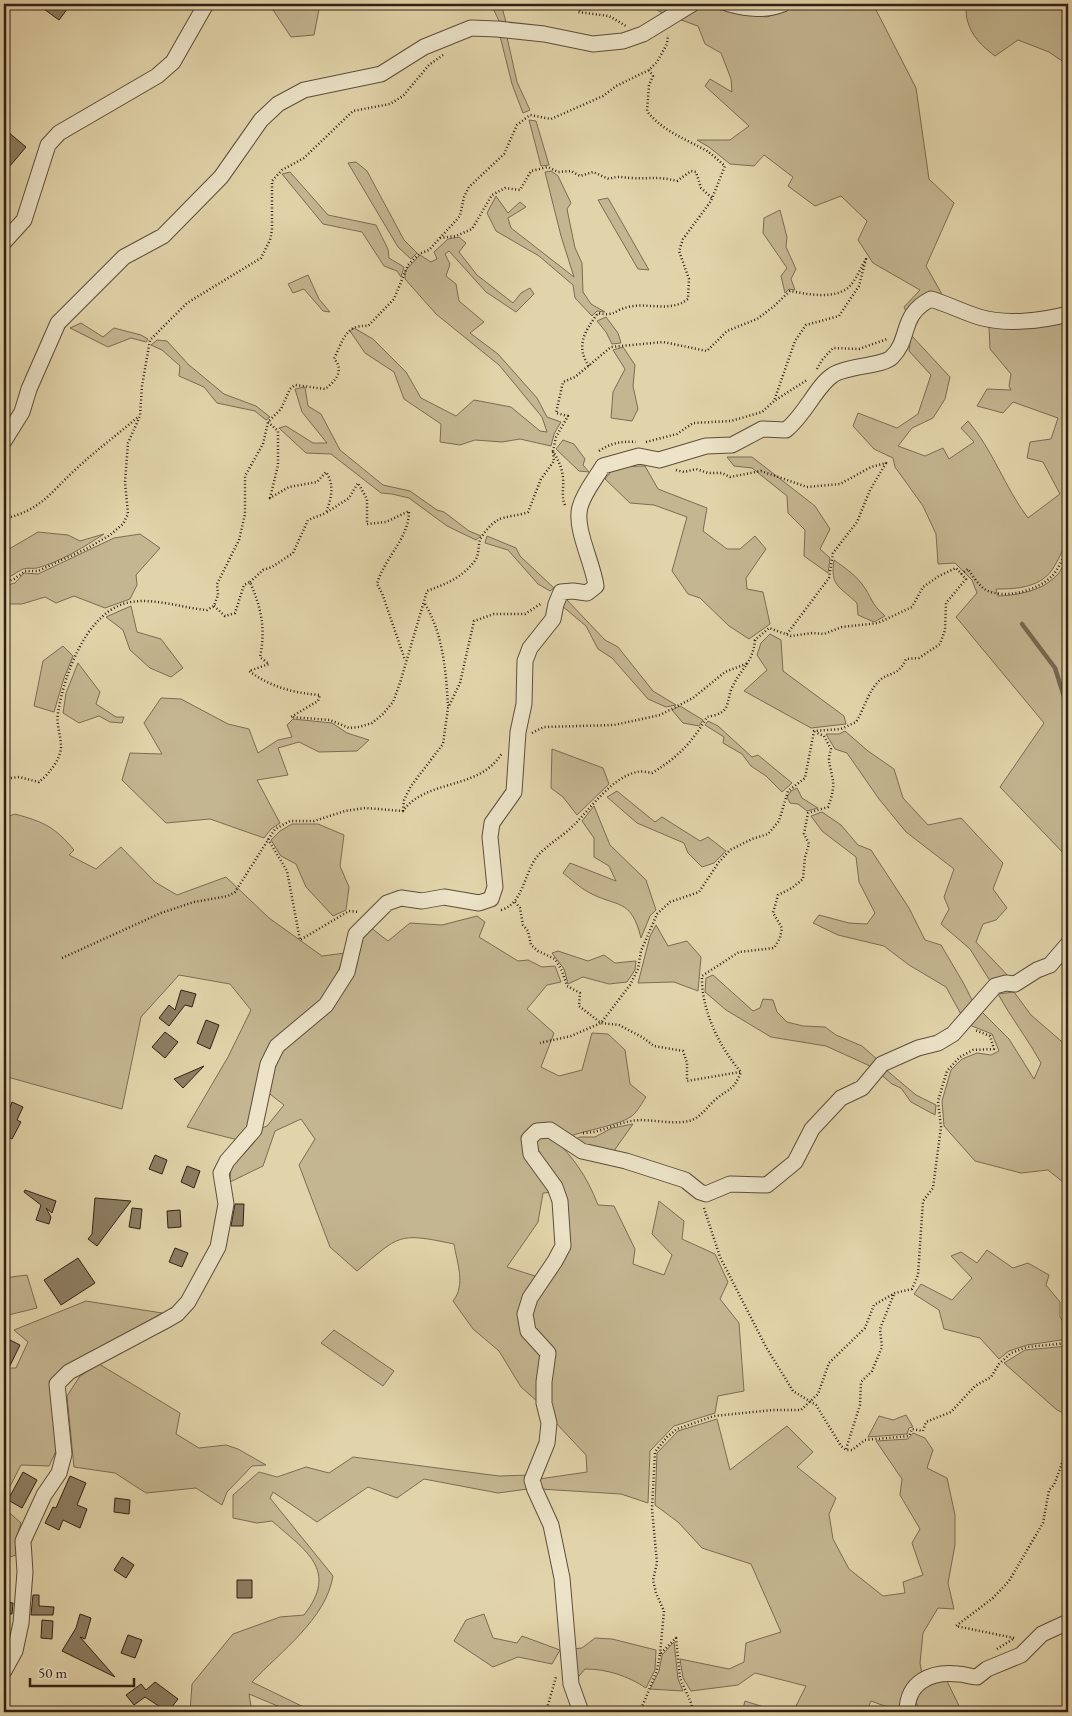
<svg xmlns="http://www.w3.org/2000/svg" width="1072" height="1716" font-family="'EB Garamond',serif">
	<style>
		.green { fill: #c4b691; stroke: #7a6c54 }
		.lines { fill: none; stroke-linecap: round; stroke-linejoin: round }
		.stream { stroke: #766851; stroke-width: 4.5 }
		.building { fill: #8d7e63; stroke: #302116 }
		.minor-casing { stroke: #5c4e3b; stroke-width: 17 }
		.path { stroke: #302116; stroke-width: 2.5; stroke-dasharray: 1 2.5; stroke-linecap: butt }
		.minor { stroke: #ece3c8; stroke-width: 15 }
	</style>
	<rect width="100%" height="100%" fill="#e2d4aa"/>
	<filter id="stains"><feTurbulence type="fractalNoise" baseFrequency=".004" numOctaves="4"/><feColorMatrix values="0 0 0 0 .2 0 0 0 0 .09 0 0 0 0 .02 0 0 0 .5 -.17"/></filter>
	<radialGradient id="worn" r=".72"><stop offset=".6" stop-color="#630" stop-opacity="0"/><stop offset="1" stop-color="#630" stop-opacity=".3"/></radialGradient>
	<path class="green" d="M 269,4 L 320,4 L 314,35 L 291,37 Z
		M 491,4 L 501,4 L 506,22 L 499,21 Z
		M 648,4 L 674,4 L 675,7 L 662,13 Z
		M 804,4 L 873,4 L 916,88 L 929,179 L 954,203 L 926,266 L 943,296 L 907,313 L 904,307 L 920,290 L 873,263 L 858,240 L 867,221 L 841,196 L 815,206 L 788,186 L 793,177 L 764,155 L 754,166 L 730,164 L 709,147 L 697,140 L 730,140 L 749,126 L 705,86 L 710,79 L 732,92 L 731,79 L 721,53 L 705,44 L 698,26 L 681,20 L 699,9 L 715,9 L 767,17 Z
		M 964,4 L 1059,4 L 1068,10 L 1068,65 L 1049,52 L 1018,40 L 995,56 C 982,46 971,36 967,19 C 965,13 968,9 964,4 Z
		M 500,36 L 507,37 L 517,82 L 530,110 L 523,113 L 512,84 Z
		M 529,120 L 536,121 L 549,165 L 541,166 Z
		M 356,162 L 367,171 L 404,240 L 417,253 L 411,259 L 398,247 L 348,163 Z
		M 551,171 L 558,176 L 571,203 L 567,209 L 575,248 L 582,263 L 583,292 L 591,304 L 605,312 L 597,311 L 592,316 L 575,298 L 573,285 L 539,256 L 496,231 L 487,213 L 496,196 L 508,213 L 520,202 L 526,207 L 508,218 L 511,228 L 574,277 L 561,236 L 545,172 Z
		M 290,172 L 328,215 L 376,225 L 388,249 L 389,258 L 404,267 L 401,277 L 397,271 L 384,266 L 362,232 L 323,224 L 282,174 Z
		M 608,198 L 649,270 L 638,269 L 598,200 Z
		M 780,210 L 787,237 L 786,247 L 796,269 L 791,279 L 795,290 L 789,289 L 785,293 L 781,276 L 787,268 L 763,233 L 764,218 Z
		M 459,237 L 466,243 L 459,252 L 477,275 L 513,303 L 521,293 L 530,288 L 534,294 L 516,312 L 486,292 L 449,251 L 445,254 L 450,264 L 446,276 L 456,284 L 459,301 L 484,322 L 470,333 L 498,354 L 537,398 L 547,417 L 561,422 L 554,434 L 551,446 L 520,439 L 502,442 L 475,440 L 460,445 L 440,442 L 441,424 L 404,399 L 394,372 L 365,353 L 350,331 L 354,328 L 373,339 L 406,372 L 421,398 L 456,416 L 474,400 L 511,407 L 540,431 L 547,432 L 542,417 L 499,365 L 436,314 L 405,279 L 405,271 L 420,255 L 431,262 L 437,259 L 434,252 L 448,239 Z
		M 308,275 L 319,299 L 330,312 L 323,311 L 304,289 L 293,293 L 288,284 Z
		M 606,317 L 618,333 L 621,343 L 612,344 L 606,332 L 597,321 Z
		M 1068,321 L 1068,540 C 1063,548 1060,557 1055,565 C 1043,588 1017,589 996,589 L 998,596 C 1019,595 1042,591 1057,575 C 1062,570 1065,561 1068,554 L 1068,858 L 1000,787 L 1044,723 L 956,617 L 977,593 L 972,580 L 955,563 L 938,564 L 936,534 L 923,506 L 895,467 L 893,458 L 874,449 L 853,426 L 858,413 L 897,428 L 918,414 L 931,375 L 909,351 L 911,335 L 950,377 L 945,399 L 933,418 L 912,428 L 898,446 L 925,456 L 943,448 L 949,459 L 974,442 L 961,428 L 968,421 C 993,450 1005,488 1028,518 L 1060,494 L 1043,462 L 1027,458 L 1030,442 L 1051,439 L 1058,418 L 1013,402 L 1003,413 L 977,406 L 987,389 L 1011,390 L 1009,386 L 1011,374 L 990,349 L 989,326 Z
		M 81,323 L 103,337 L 114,328 L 141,335 L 148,339 L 146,342 L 131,338 L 108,347 L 70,328 Z
		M 157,340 L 167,341 L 189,365 L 224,394 L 256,406 L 270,417 L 266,420 L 255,411 L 217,403 L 204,387 L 179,376 L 180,366 L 162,350 L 151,345 Z
		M 623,347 L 635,365 L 633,386 L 638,409 L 632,421 L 611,418 L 613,392 L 625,369 L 613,350 Z
		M 305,387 L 308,406 L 321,414 L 340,450 L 383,485 L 410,491 L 437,510 L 444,512 L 469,531 L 481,536 L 476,540 L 447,526 L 409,498 L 392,494 L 381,493 L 331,454 L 306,453 L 279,428 L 286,426 L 313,443 L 327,443 L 302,412 L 295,389 Z
		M 563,440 L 574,444 L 585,459 L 583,465 L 589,472 L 579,471 L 556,449 Z
		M 727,457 L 752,457 L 815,506 L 830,529 L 820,549 L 830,558 L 828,573 L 804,556 L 805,530 L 788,513 L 787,496 L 752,468 L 734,466 Z
		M 645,466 L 658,489 L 707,508 L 703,531 L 727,549 L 740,549 L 755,536 L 766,549 L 746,578 L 747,589 L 763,592 L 770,624 L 749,639 L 729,626 L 700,598 L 688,594 L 672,571 L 687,517 L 654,505 L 630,503 L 605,479 L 615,467 Z
		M 38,532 L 68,535 L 80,541 L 104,534 C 84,547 60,562 37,568 C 32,569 26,567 21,570 C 15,573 11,577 4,579 L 4,552 Z
		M 140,534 L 160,548 L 136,575 L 137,585 L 130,599 L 105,608 L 74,596 L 56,603 L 45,597 L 22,604 L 4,604 L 4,586 L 15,583 L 24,573 L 38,574 L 114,538 Z
		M 487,536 L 516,548 L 520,556 L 554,588 L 550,591 L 538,584 L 508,550 L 485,543 Z
		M 834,560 C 844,567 854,574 862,584 C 872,597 870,603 885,616 L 874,622 L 858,615 L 857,603 C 839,586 830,586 834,560 Z
		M 566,599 L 605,640 L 618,647 L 653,691 L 676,705 L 666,707 L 648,699 L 612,658 L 598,649 L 586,626 L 561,605 Z
		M 131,606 L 137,632 L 161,639 L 183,668 L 171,677 L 150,668 L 130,650 L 123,630 L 106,617 Z
		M 770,634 L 781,640 L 783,671 L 844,716 L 846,724 L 811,728 L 744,691 L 767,670 L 757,655 L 761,643 Z
		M 63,646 L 73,656 L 64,678 L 54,712 L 34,706 L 43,661 Z
		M 78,663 L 100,692 L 96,704 L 116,717 L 124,717 L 122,723 L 110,722 L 99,716 L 79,723 L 63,713 L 66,693 Z
		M 161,698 L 181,699 L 228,724 L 249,729 L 258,753 L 278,740 L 292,737 L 287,725 L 293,719 L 332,723 L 347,733 L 369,740 L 357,751 L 319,752 L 299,742 L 278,748 L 288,775 L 257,780 L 280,823 L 271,829 L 264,838 L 210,819 L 166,823 L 122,780 L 130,753 L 162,754 L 144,723 Z
		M 680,706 L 703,720 L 699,726 L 683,723 L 672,710 Z
		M 708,721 L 718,726 L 752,757 L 758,755 L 792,783 L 782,792 L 766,776 L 751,766 L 742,754 L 723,743 L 724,737 L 705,725 Z
		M 845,731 L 868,751 L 894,769 L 903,798 L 928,825 L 961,818 L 1003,863 L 993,889 L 1007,908 L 996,920 L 983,924 L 976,942 L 1012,980 L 992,984 L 970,949 L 941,924 L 949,909 L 944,897 L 954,869 L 906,832 L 879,799 L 847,753 L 835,749 L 826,734 L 839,734 Z
		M 552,749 L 603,768 L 609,784 L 577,815 L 563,797 L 551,788 Z
		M 797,788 L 802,798 L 818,808 L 807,811 L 798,804 L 790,803 L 787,797 L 791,791 Z
		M 617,791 L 655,822 L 662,817 L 700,841 L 708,837 L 726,851 L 714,863 L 702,867 L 688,853 L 684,843 L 637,823 L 607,797 Z
		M 594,806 L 610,845 L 646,880 L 656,910 L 650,916 L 641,938 C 631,897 617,908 588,892 C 579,887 571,879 563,873 L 570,863 L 616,881 L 609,866 L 594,857 L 594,838 L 582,821 Z
		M 822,812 L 841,825 L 858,845 L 871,850 L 909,908 L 925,940 L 941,945 L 964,984 L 973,1002 L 962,1016 L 946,987 L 909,965 L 884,946 L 838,935 L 813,923 L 819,915 L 849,923 L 867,924 L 875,913 L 859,882 L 856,857 L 822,831 L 811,816 Z
		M 15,814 C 44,822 55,827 74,850 L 69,855 L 96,869 L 121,847 L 155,882 L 177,895 L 226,877 L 269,918 L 322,956 L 345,953 L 338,972 L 321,1001 L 278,1038 L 249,1126 L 238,1140 L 187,1127 L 228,1057 L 251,1010 L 230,984 L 179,975 L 141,1017 L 122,1109 L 4,1076 L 4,818 Z
		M 292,824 L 318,824 L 344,835 L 340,866 L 349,887 L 346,910 L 333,916 L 306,887 L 296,864 L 281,856 L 271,840 L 280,831 Z
		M 477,916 L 485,922 L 479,937 L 518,961 L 528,960 L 542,967 L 555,966 L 561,982 L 547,985 L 527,1009 L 554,1033 L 541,1067 L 559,1076 L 582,1070 L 592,1033 L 608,1034 L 625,1050 L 630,1084 L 646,1097 C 642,1103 637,1112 632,1116 C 618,1126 585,1130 568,1137 L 550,1127 L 526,1138 L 555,1192 L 543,1193 L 538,1222 L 507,1267 L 538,1277 L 526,1297 L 541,1352 L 538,1402 L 521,1387 L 499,1351 L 473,1329 L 453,1301 C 466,1285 457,1263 454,1244 C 397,1232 400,1235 357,1271 L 330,1247 L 299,1165 L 315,1139 L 301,1119 L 275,1131 L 263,1166 L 230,1182 L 231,1164 L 259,1129 L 267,1126 L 284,1105 L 266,1091 L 279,1050 L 319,1018 L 360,937 L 370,927 L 388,941 L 410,923 L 442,925 Z
		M 656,925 L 668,946 L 687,941 L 701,957 L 698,991 L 674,982 L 638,983 L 650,936 Z
		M 558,951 L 588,961 L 604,955 L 615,963 L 636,961 L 635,970 L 627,982 L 609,984 L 583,977 L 568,984 L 564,969 L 552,953 Z
		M 713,975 L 753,1011 L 760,1008 L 763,999 L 773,1000 L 777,1012 L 787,1022 L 803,1026 L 825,1027 L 836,1035 L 862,1046 L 878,1060 L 870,1066 L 826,1046 L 771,1037 L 726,1010 L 705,992 L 706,978 Z
		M 1014,992 L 1031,1015 L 1068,1047 L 1066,1065 L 1068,1067 L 1068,1186 L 1048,1170 L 1021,1173 L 975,1161 L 944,1126 L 942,1101 L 951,1070 L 962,1059 L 977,1053 L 991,1055 L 999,1051 L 992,1034 L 967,1024 L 980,1010 L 1009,1039 L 1034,1079 L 1041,1063 C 1028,1039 1011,1018 998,994 Z
		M 885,1069 L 916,1095 L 936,1105 L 935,1115 L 911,1102 L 901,1088 L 892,1084 L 878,1072 Z
		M 633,1124 L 611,1155 L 572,1141 L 580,1137 L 595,1137 L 612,1128 Z
		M 549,1134 C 572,1155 587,1176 598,1205 L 614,1206 L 635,1249 L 633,1264 L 664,1275 L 672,1255 L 652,1234 L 659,1201 L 684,1221 L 682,1239 L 715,1254 L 728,1282 L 720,1299 L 739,1323 L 744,1391 L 718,1396 L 715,1413 L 674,1426 L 650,1451 L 648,1503 L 621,1494 L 540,1489 L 539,1479 L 587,1472 L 586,1455 L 556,1423 L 550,1401 L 549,1379 L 529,1314 L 567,1239 L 535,1149 L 538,1137 Z
		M 987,1250 L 1013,1268 L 1028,1263 L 1049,1275 L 1046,1285 L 1060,1302 L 1060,1317 L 1068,1329 L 1068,1339 L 1027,1345 L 1009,1351 L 999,1359 L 980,1338 L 944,1329 L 939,1310 L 914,1294 L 921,1284 L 952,1300 L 972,1278 L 951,1256 L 961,1252 L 977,1263 Z
		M 27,1275 L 37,1308 L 4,1316 L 4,1278 Z
		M 86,1301 L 162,1313 L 55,1375 L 50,1386 L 57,1449 L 49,1466 L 21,1465 L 4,1498 L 6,1403 L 4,1402 L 4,1368 L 16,1368 L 28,1342 L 14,1330 Z
		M 334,1330 L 394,1371 L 383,1386 L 321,1343 Z
		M 1068,1346 L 1068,1415 L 1057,1410 L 1004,1363 L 1025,1350 Z
		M 99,1364 L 180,1413 L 176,1434 L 199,1448 L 226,1445 L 238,1449 L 266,1465 L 252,1466 L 227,1492 L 222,1505 L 196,1488 L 146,1493 L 115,1473 L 74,1467 L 67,1396 L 80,1376 Z
		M 906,1415 L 913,1427 L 909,1428 L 907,1434 L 868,1437 L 879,1416 L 893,1420 Z
		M 717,1419 L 730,1470 L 787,1426 L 813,1452 L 797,1467 L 836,1498 L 829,1514 L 833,1539 L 849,1569 L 883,1596 L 905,1593 L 903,1582 L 923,1575 L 912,1543 L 920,1529 L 900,1495 L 902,1479 L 876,1441 L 908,1439 L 913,1433 L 925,1438 L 933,1450 L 927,1468 L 947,1478 L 955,1515 L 955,1545 L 948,1583 L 954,1609 L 938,1608 L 923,1633 L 920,1663 L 922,1674 L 901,1712 L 871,1701 L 866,1712 L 742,1712 L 745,1701 L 770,1709 L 795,1708 L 806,1686 L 755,1673 L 738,1685 L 691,1691 L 683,1678 L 680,1659 L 729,1669 L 744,1662 L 746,1643 L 781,1632 L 751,1564 L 702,1548 L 678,1522 L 655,1505 L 657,1453 L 678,1431 Z
		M 353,1457 L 499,1476 L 530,1475 L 528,1489 L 498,1493 L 424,1479 L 397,1498 L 368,1487 L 317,1522 L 273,1492 L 270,1498 L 333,1576 C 326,1619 281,1651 252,1682 L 314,1712 L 292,1712 L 249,1694 L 252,1712 L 190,1712 L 192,1684 L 233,1634 L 280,1617 L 304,1615 C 339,1570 306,1551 272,1521 L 257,1523 L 233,1518 L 233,1495 L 259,1472 L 277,1477 L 306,1467 L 329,1473 Z
		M 4,1508 L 21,1523 L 16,1539 L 16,1555 L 4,1559 Z
		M 484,1614 L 493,1638 L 517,1643 L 522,1636 L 560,1650 L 552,1664 L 518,1657 L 493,1667 L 454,1641 L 466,1620 Z
		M 595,1638 L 612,1639 L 656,1650 L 655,1670 L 646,1688 C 628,1676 607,1669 585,1669 L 574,1682 L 571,1649 L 582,1648 Z
		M 674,1642 L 678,1679 L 683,1691 L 650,1689 L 659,1671 L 662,1655 Z
		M 946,1679 L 962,1712 L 921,1712 L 916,1703 L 921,1688 Z"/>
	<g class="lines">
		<path class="stream" d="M 1022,624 L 1055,668 L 1068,709"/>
	</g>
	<path class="building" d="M 37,4 L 71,4 L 59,20 Z
		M 8,132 L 26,147 L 4,173 L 4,137 Z
		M 181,990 L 196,994 L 192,1007 L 185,1005 L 169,1026 L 159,1018 L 169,1005 L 175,1010 Z
		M 206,1020 L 219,1025 L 210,1049 L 197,1043 Z
		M 165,1032 L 178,1042 L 165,1058 L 152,1047 Z
		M 204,1066 L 183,1088 L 174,1079 Z
		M 12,1102 L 23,1107 L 17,1120 L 21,1122 L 12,1139 L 4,1135 L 4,1113 L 7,1115 Z
		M 155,1155 L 167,1160 L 162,1174 L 149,1169 Z
		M 187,1166 L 200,1171 L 194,1188 L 181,1182 Z
		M 25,1190 L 56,1201 L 52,1213 L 46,1208 L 51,1217 L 49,1224 L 36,1220 L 41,1205 L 24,1192 Z
		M 95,1198 L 131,1201 L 97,1246 L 88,1239 L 92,1234 Z
		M 235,1204 L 244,1204 L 243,1226 L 231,1226 Z
		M 132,1208 L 142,1209 L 140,1229 L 129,1227 Z
		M 180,1210 L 181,1227 L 168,1228 L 167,1211 Z
		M 175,1248 L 188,1253 L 182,1267 L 169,1262 Z
		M 78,1258 L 95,1283 L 61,1305 L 44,1280 Z
		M 6,1338 L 20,1345 L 4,1378 L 4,1344 Z
		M 23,1472 L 37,1480 L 22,1508 L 8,1500 Z
		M 70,1476 L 86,1483 L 77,1505 L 87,1509 L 80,1528 L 63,1520 L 59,1530 L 45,1523 L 53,1507 L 56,1508 Z
		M 115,1498 L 130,1500 L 129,1514 L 114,1512 Z
		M 122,1557 L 134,1565 L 126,1578 L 114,1570 Z
		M 237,1580 L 252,1580 L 252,1598 L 237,1598 Z
		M 33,1595 L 39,1595 L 39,1606 L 54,1607 L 53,1615 L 31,1615 Z
		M 4,1602 L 13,1603 L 12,1614 L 4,1614 Z
		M 80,1614 L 91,1618 L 85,1639 L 80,1637 L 115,1677 L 62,1651 L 76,1628 Z
		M 42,1620 L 53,1621 L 52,1639 L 41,1638 Z
		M 128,1635 L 142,1640 L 135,1658 L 121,1653 Z
		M 155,1682 L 178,1699 L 168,1712 L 145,1697 L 134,1705 L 126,1695 L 141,1684 L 146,1690 Z"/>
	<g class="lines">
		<defs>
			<path id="minor" d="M 729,4 C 749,9 764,11 783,4
				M 4,242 L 24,220 L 48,145 L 59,133 L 157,76 L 173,62 L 206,4
				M 4,441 L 22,412 L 29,389 L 58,323 L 124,257 L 163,236 L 221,177 L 261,120 L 278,104 L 304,90 L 381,74 L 424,47 L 471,28 L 497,29 L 544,34 L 593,44 L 623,41 L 643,34 L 692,4
				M 4,1671 L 15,1651 L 21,1623 L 25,1572 L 23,1541 L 44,1495 L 59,1473 L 64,1454 L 57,1384 L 69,1372 L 163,1322 L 177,1314 L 188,1302 L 218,1247 L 226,1204 L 221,1173 L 227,1161 L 254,1130 L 268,1064 L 277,1046 L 326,1005 L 347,972 L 356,934 L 387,903 L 401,898 L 422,901 L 444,897 L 479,903 L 491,899 L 495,887 L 490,837 L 492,823 L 514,792 L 518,732 L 524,704 L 525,661 L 530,648 L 553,619 L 556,604 L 561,592 L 573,591 L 587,593 L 596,586 C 593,563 574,528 580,507 C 584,492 596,478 603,466 L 639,456 L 659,460 L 706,446 L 732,445 L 762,429 L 786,430 C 806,414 816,386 833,375 C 846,366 884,366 892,357 C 911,339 899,315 931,299 C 947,304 963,312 979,317 C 1005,325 1042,321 1068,314
				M 581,1712 L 571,1684 L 562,1578 L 551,1525 L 535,1490 L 532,1480 L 547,1443 L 549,1423 L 544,1403 L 544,1382 L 548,1353 L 528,1331 L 525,1314 L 530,1298 L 555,1261 L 563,1246 L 560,1201 L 555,1187 L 531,1154 L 529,1139 L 537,1131 L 550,1130 L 582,1151 L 626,1161 L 685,1180 L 700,1192 L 706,1194 L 730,1184 L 767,1185 L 795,1162 L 812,1129 L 841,1098 L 862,1088 L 882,1064 L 918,1048 L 938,1043 L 953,1034 L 995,986 L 1006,983 L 1015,984 L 1037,970 L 1050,965 L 1068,944
				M 907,1712 C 907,1682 931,1671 958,1674 C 965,1674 970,1677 977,1677 L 987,1669 L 1021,1655 L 1042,1634 L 1068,1622"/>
		</defs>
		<use href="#minor" class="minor-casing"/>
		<path class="path" d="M 584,4 L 578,12 L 609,16 L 626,26
			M 440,238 L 456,236 L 472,229 L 492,195 L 505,188 L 520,190 L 531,171 L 548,167 L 558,172 L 571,171 L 580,176 L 593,172 L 609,179 C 619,175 623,178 632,178 C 651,179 658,176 677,181 L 691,171 L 696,172 L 701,188 L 712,198
			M 589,366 C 575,346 585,331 598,313 C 615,317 614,310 628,307 C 648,302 670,313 688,299 L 689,279 L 679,251 L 683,239 L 711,201 L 725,166 C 719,161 713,155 707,151 C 686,139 662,131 647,111 L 649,85 L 653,76 L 649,70
			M 817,369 L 822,360 L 833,348 L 859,349 L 887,339
			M 268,422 L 278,431 L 278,465 L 270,498 L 289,487 L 317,482 L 326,472 C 335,485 331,499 326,513 L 349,498 L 358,483 L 367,499 L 367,524 L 386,522 L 409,511 C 409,539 384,558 377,584 L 382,593 L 405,660
			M 646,442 L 677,434 L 693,423 L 731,421 L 762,412 L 774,401 L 807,380
			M 599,451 C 611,443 621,441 636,442
			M 676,470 L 684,472 L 696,469 L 708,473 L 722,473 L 730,477 L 761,471 L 807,487 L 840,484 L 871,467 L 886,463 L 870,490 L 857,522 L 833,553 L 829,578 L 787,634
			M 565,505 C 561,496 564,487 563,478 C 562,467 558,460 553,451 L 556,437 L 568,416 L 556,413 L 563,382 L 575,377 L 611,347 L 663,342 L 707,351 L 727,331 L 757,319 L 773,307 L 790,291 C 807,294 834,300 849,287 C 856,280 861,267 866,259 L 859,286 L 839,316 L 806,325 L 795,341 L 774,401
			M 4,519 C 42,509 48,495 75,470 C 95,451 117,435 138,417
			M 961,574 L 968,569 C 973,576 979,586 986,590 C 1006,600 1040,590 1054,574 C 1060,566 1064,555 1068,546
			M 250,582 L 263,570 L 272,567 L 293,553 L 308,520 L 326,513
			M 4,583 L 14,579 L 25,571 L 38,571 L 86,549 L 110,535 L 123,524 L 128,514 L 125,482 L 128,443 L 140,416 L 142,386 L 150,340 L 187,303 L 261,258 L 270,240 L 272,230 L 272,181 L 282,170 L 304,158 L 353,111 L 390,104 L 403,96 L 429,65 L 443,55
			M 425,604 C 443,634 446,671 448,706
			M 214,606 L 225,616 L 235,613 L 244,585 L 250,582 C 261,607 266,629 260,657 L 269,664 L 249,671 C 271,687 293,693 320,695 L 318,701 L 291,717 L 330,720 L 349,728 L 359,727 L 372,723 L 383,714 L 393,702 L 400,683 L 427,591 C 446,584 464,577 476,559 C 479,554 478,546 480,540 C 483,533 491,524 498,520 C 504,516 519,516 528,512 L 541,479 L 554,461 L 553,451
			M 532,733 L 544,727 L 614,725 L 660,715 L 693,698 L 725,672 L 748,663
			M 4,779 L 19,777 L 39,782 C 48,775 61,759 61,747 C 61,735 56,725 58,713 C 64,675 87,609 131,602 C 156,598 182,608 207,610 L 214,606 L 218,595 L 217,584 L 239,540 L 245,514 L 245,476 L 263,444 L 268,422 L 281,409 L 290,389 L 295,385 L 325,389 C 335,382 345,370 334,359 C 343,341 345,324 368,326 L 394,299 L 408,265 L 419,254 L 429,250 L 460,216 L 464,197 L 469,187 L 504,154 L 517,125 L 530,115 L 551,119 L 603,96 L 616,86 L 649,70 L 657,62 L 667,44 L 668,35
			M 403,811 L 404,800 L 411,786 L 443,744 L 448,708 L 460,683 L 474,621 L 494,614 L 525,614 L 542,603
			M 268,839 L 287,871 L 300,940 L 349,911 L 359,912
			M 515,902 L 520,908 L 523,925 L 528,931 L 531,945 L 538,951 L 555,959 L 562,971 L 567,986 L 580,993 L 579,1006 L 601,1023 L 619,1025 L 642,1037 L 654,1046 L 683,1051 L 687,1063 L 687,1081 L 740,1072
			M 501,910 C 523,904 524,874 536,858 C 546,845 562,837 574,825 C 590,809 612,777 637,772 C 641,771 647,772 652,773 C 678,757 691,744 707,717 C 711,716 718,715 722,712 C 729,707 728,698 731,690 C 739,670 753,664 755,640 L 769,628 L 791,636 L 812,633 L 824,634 L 842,627 L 878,623 L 912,607 L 923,587 L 939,576 L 956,568 L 966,579 L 946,603 L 945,630 L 940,644 L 919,658 L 906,659 C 898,678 887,671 877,683 C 867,695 864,709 856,722 L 841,729 L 814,731 L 805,778 L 788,791 L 779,821 L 768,834 L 752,839 L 730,850 L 719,862 L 699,892 L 670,902 L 657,914 L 641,951 L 638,969 L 630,985 L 601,1023 L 571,1036 L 540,1043
			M 62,958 L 161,913 L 194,902 L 228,896 L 235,892 L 275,829 L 290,821 L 314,821 L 345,811 L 365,808 L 403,811 C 427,778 479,791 502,753
			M 583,1133 C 600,1133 614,1124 631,1121 C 649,1117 680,1128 696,1118 C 704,1113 709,1105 716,1099 C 731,1087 733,1091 741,1072 C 719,1047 701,1009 702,976 L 739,952 L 774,948 L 780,938 L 782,928 L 773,913 L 778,895 L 792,888 L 803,879 L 805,857 L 809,844 L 804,834 L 808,813 L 828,807 C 832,796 835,787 832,776 C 830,763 827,762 831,749 L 824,736 L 815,732
			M 704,1208 L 720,1257 L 766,1347 L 793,1391 L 816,1405 L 841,1446 L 846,1450 L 852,1450 L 865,1440 L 909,1436 L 912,1429 L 923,1431 L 926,1422 L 951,1412 L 975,1386 L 991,1377 L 999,1364 L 1011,1353 L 1027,1347 L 1068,1343
			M 846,1449 L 860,1405 L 861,1382 L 872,1371 L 882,1347 L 880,1329 L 894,1294
			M 1014,1638 L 956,1626 L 993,1598 L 1009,1581 L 1043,1523 L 1049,1490 L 1054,1485 L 1064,1458 L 1068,1455
			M 997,1649 L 1013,1639
			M 660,1654 L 664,1611 L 656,1593 L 653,1580 L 657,1563 L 652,1509 L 655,1452 L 667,1437 L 677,1429 L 714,1416 L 773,1410 L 801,1410 L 818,1394 L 829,1363 L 865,1328 L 874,1305 L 895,1293 L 912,1289 L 918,1275 L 923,1201 L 933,1188 L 941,1127 L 938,1101 L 947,1071 L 960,1057 L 973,1050 L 994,1049 L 990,1036 L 975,1030
			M 546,1712 L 556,1677
			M 640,1712 L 657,1670 L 660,1654 L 676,1638 L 680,1678 L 692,1705 L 691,1712"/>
		<use href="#minor" class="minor"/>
	</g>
	<rect width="1072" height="1716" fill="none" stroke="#e2d4aa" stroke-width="20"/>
	<rect x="5" y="5" width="1062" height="1706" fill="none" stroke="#302116" stroke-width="2.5"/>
	<rect x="10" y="10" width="1052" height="1696" fill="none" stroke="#302116"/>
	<path d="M30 1678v8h104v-8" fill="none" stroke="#302116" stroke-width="2.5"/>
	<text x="38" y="1678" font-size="15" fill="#302116" stroke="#ece3c8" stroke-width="4" paint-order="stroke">50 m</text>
	<rect width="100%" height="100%" filter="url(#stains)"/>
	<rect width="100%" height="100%" fill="url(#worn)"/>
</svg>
